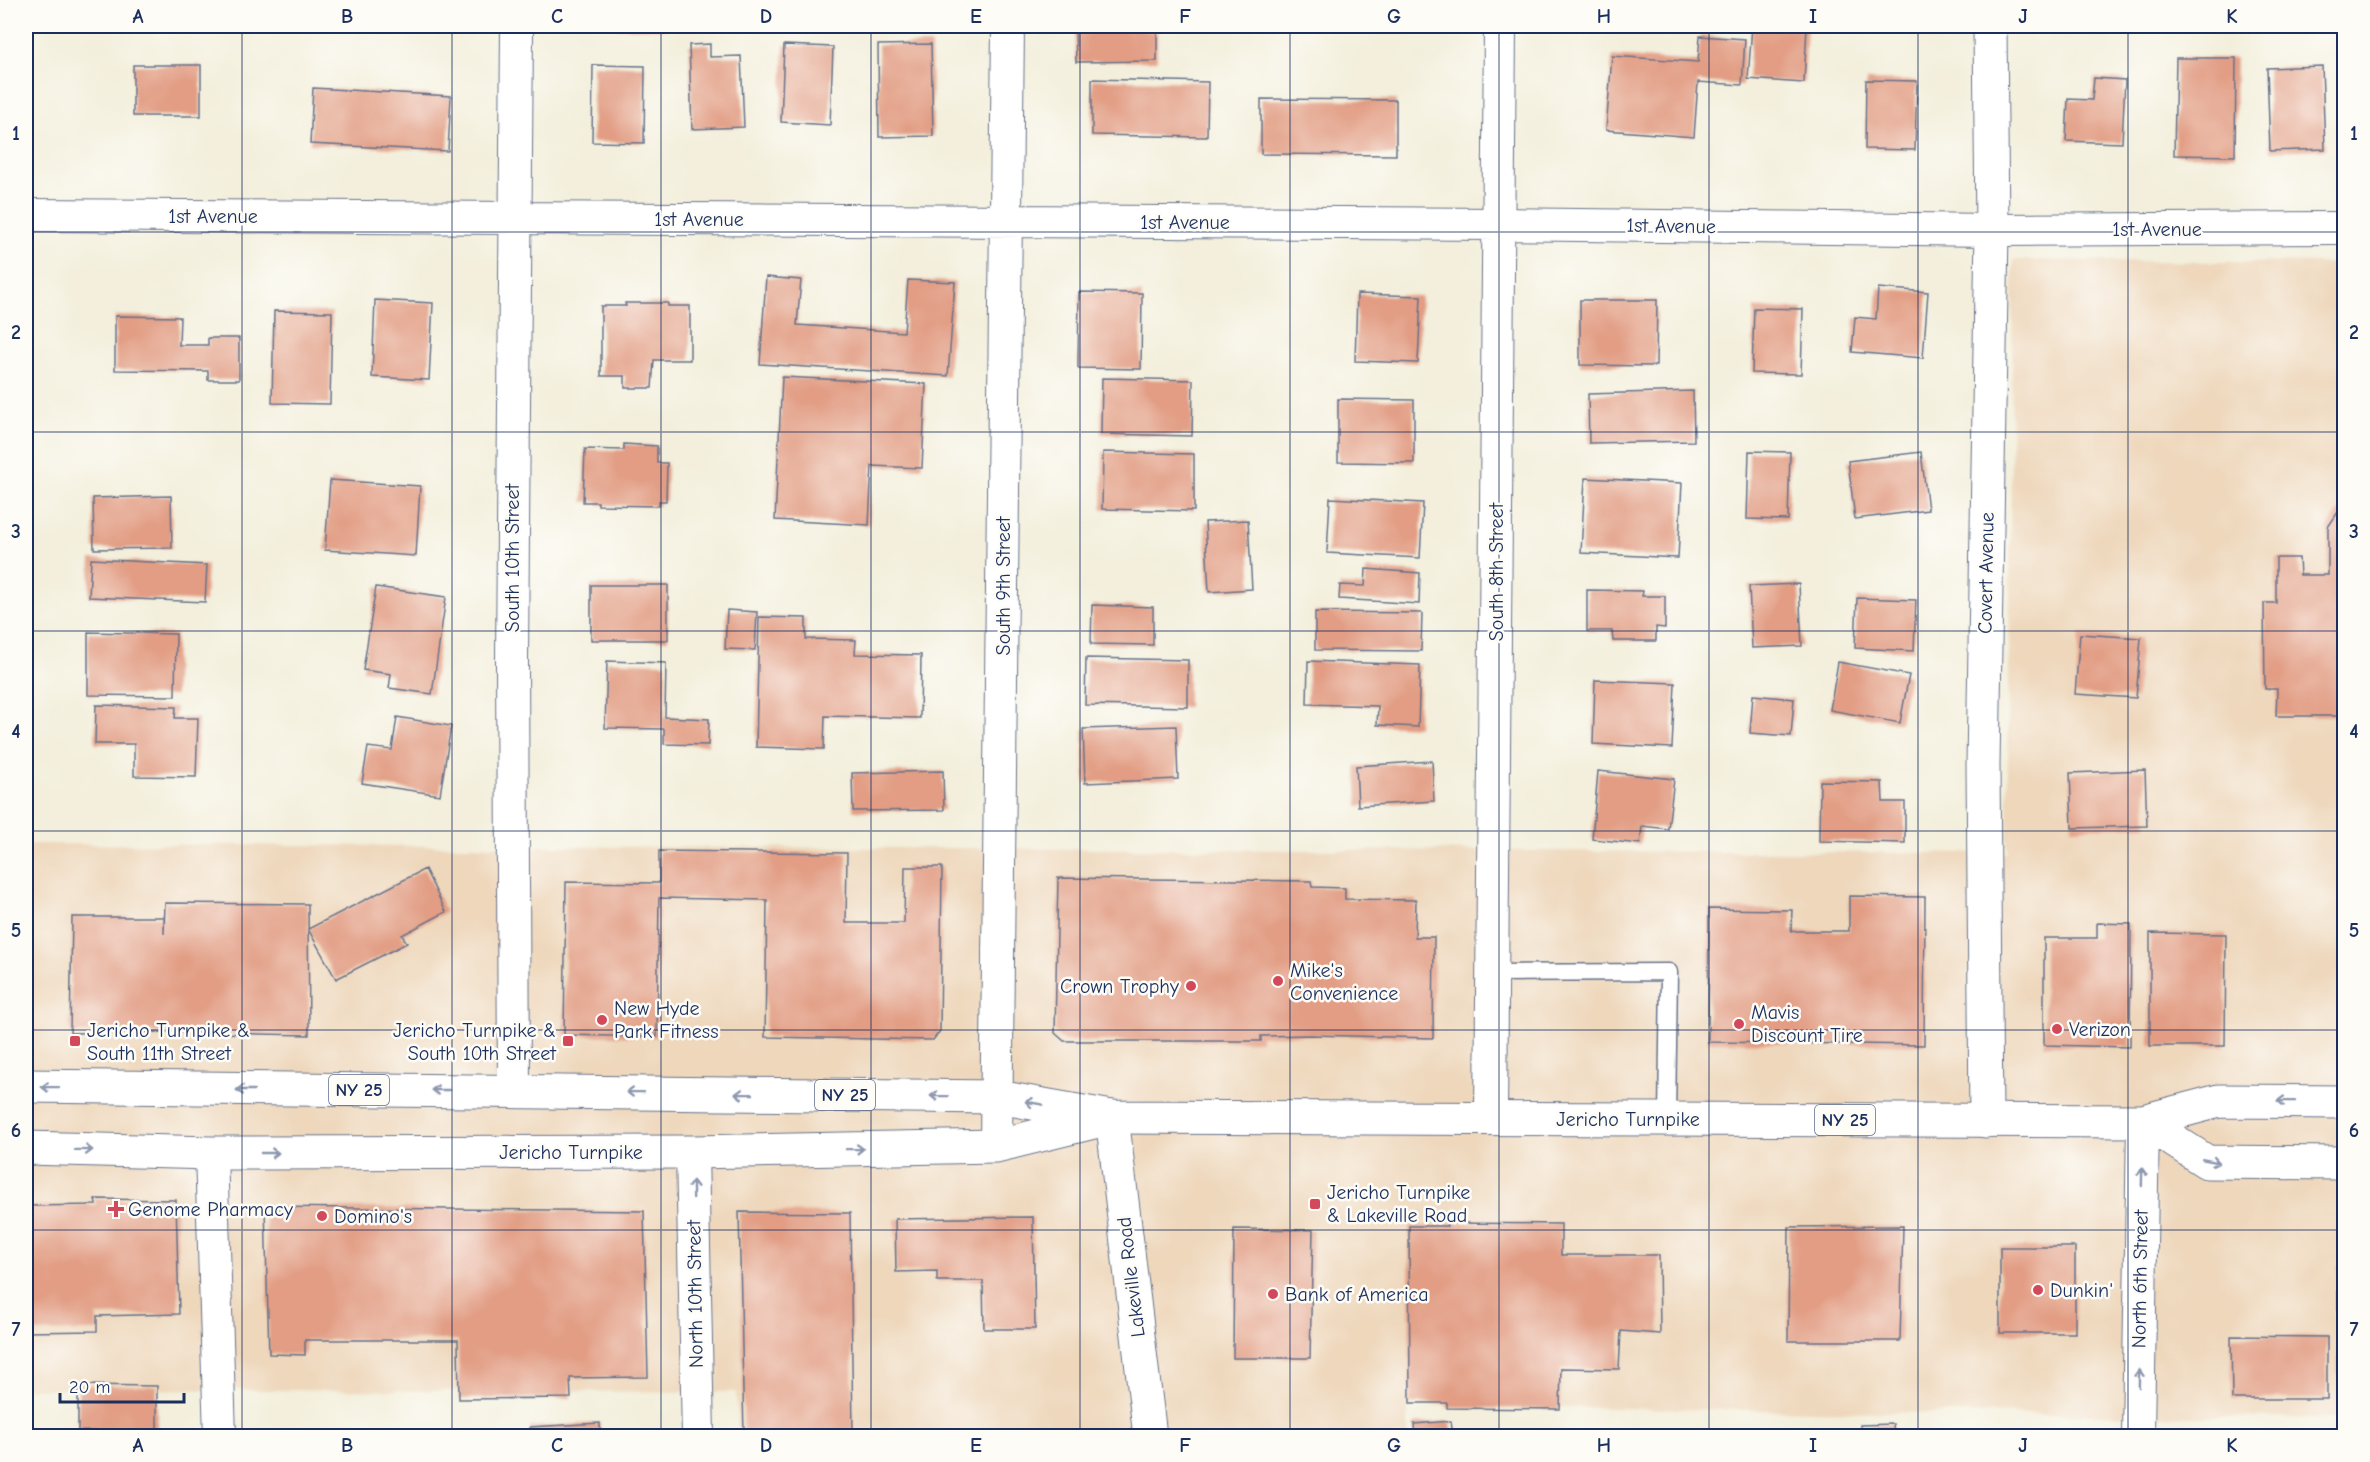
<svg xmlns="http://www.w3.org/2000/svg" width="2370" height="1462" font-family="'Comic Neue',sans-serif">
	<style>
		.built { fill: #eed7bb }
		.building { fill: #e29d84 }
		.lines { fill: none; stroke-linecap: round; stroke-linejoin: round }
		.lane-casing { stroke: #67728a; stroke-width: 19 }
		.street-casing { stroke: #67728a; stroke-width: 34 }
		.secondary-casing { stroke: #67728a; stroke-width: 35 }
		.primary-casing { stroke: #67728a; stroke-width: 35 }
		.lane { stroke: #fff; stroke-width: 16 }
		.street { stroke: #fff; stroke-width: 32 }
		.secondary { stroke: #fff; stroke-width: 33 }
		.primary { stroke: #fff; stroke-width: 33 }
		.oneway { stroke: #8d97ae }
		.grid { fill: none; stroke: #1b2f5e; stroke-width: 1.5; stroke-opacity: 0.55 }
		.poi-dot { fill: #d1495b; stroke: #fdfcf7; stroke-width: 2 }
		.labels { text-anchor: middle; dominant-baseline: central; stroke-width: 5; stroke-linejoin: round; paint-order: stroke }
		.shield { fill: #fdfcf7; stroke: #5f6c8c; stroke-width: 1.5 }
		.shield-label { font-size: 18px; font-weight: bold; fill: #1b2f5e }
		.street-label { font-size: 20px; fill: #1b2f5e; stroke: #fdfcf7 }
		.poi-label { font-size: 20px; fill: #1b2f5e; stroke: #fdfcf7; text-anchor: start }
		.neatline { fill: none; stroke: #1b2f5e; stroke-width: 2 }
		.grid-label { font-size: 20px; text-anchor: middle; font-weight: bold; fill: #1b2f5e }
	</style>
	<rect width="100%" height="100%" fill="#fdfcf7"/>
	<filter id="ink" filterUnits="userSpaceOnUse"><feTurbulence type="fractalNoise" baseFrequency=".0167" numOctaves="2"/><feDisplacementMap in="SourceGraphic" scale="12" xChannelSelector="R" yChannelSelector="G"/><feConvolveMatrix kernelMatrix="1 2 1 2 8 2 1 2 1" color-interpolation-filters="sRGB"/></filter>
	<filter id="wash" filterUnits="userSpaceOnUse"><feTurbulence type="fractalNoise" baseFrequency=".008" numOctaves="4" result="noise"/><feDisplacementMap in="SourceGraphic" scale="24" xChannelSelector="R" yChannelSelector="G"/><feGaussianBlur stdDeviation="1.35" result="paint"/><feColorMatrix in="noise" values="0 0 0 0 0 0 0 0 0 0 0 0 0 0 0 0 0 1.4 0 .05"/><feComposite in="paint" operator="in"/></filter>
	<g filter="url(#wash)">
		<rect width="100%" height="100%" fill="#f3efdc"/>
		<path class="built" d="M 2013,260 L 2344,263 L 2344,1419 L 1408,1405 L 1408,1436 L 738,1436 L 736,1392 L 26,1389 L 26,844 L 2007,853 Z"/>
		<g id="blocks">
			<path class="building" d="M 615,26 L 666,26 L 666,29 L 615,28 Z
				M 1075,26 L 1145,26 L 1145,31 L 1157,30 L 1157,61 L 1076,62 Z
				M 1752,26 L 1807,26 L 1804,83 L 1748,79 Z
				M 1700,36 L 1745,39 L 1742,85 L 1698,82 L 1694,137 L 1606,130 L 1612,56 L 1698,62 Z
				M 710,44 L 710,57 L 741,56 L 744,127 L 692,129 L 689,45 Z
				M 931,44 L 933,136 L 879,137 L 878,45 Z
				M 784,45 L 833,47 L 830,125 L 781,122 Z
				M 2176,58 L 2236,58 L 2235,156 L 2174,155 Z
				M 133,65 L 201,65 L 201,116 L 133,116 Z
				M 593,65 L 645,66 L 644,143 L 592,142 Z
				M 2322,66 L 2325,149 L 2270,151 L 2267,68 Z
				M 2094,78 L 2125,80 L 2122,143 L 2066,141 L 2068,99 L 2092,100 Z
				M 1092,79 L 1208,82 L 1207,137 L 1092,135 Z
				M 1866,80 L 1917,81 L 1915,150 L 1865,149 Z
				M 313,88 L 451,96 L 448,151 L 310,144 Z
				M 1261,99 L 1396,100 L 1396,155 L 1261,154 Z
				M 766,277 L 801,280 L 797,325 L 904,332 L 908,280 L 955,282 L 948,376 L 760,364 Z
				M 1878,288 L 1928,292 L 1923,358 L 1852,352 L 1855,317 L 1876,319 Z
				M 1079,292 L 1142,293 L 1141,369 L 1078,368 Z
				M 1357,294 L 1421,296 L 1418,363 L 1355,361 Z
				M 375,300 L 433,303 L 429,380 L 372,377 Z
				M 1580,300 L 1657,300 L 1656,366 L 1580,365 Z
				M 625,303 L 668,303 L 668,306 L 690,306 L 690,360 L 654,360 L 652,388 L 625,388 L 625,376 L 601,376 L 601,306 L 626,306 Z
				M 1754,308 L 1803,309 L 1801,374 L 1752,373 Z
				M 274,311 L 332,312 L 330,404 L 272,403 Z
				M 115,316 L 180,317 L 179,345 L 208,345 L 208,338 L 239,338 L 239,380 L 208,380 L 208,371 L 115,370 Z
				M 782,377 L 926,384 L 922,468 L 872,466 L 869,525 L 775,520 Z
				M 1102,378 L 1193,380 L 1192,436 L 1101,434 Z
				M 1693,391 L 1694,441 L 1589,443 L 1588,394 Z
				M 1338,399 L 1414,400 L 1414,463 L 1338,462 Z
				M 624,444 L 657,446 L 657,463 L 667,463 L 666,501 L 659,501 L 659,506 L 598,505 L 598,502 L 583,502 L 585,449 L 624,450 Z
				M 1749,451 L 1790,452 L 1788,520 L 1747,519 Z
				M 1103,452 L 1194,454 L 1194,511 L 1102,509 Z
				M 1921,452 L 1928,510 L 1855,519 L 1848,461 Z
				M 1585,478 L 1682,483 L 1678,558 L 1581,553 Z
				M 330,480 L 420,486 L 416,556 L 325,550 Z
				M 171,496 L 172,548 L 94,549 L 93,498 Z
				M 1330,498 L 1423,503 L 1420,558 L 1327,553 Z
				M 2344,508 L 2344,716 L 2276,716 L 2277,689 L 2265,689 L 2264,603 L 2276,603 L 2276,558 L 2299,558 L 2300,575 L 2328,575 L 2328,527 L 2338,512 Z
				M 1248,520 L 1252,589 L 1209,592 L 1205,522 Z
				M 91,559 L 207,565 L 205,602 L 89,597 Z
				M 1366,569 L 1420,573 L 1419,604 L 1339,599 L 1340,585 L 1365,586 Z
				M 1799,584 L 1802,646 L 1752,648 L 1749,586 Z
				M 591,585 L 668,585 L 668,640 L 591,640 Z
				M 376,587 L 446,597 L 432,694 L 389,688 L 391,674 L 363,670 Z
				M 1587,590 L 1643,591 L 1642,596 L 1665,596 L 1665,628 L 1656,627 L 1656,641 L 1613,641 L 1612,631 L 1587,631 Z
				M 1857,598 L 1916,600 L 1914,651 L 1855,648 Z
				M 1092,605 L 1153,607 L 1153,645 L 1091,644 Z
				M 727,610 L 757,612 L 755,650 L 725,649 Z
				M 1315,612 L 1422,613 L 1421,651 L 1315,650 Z
				M 759,617 L 806,618 L 806,639 L 856,640 L 855,654 L 921,655 L 920,718 L 825,716 L 824,749 L 756,747 Z
				M 88,632 L 176,634 L 175,696 L 88,695 Z
				M 2080,634 L 2141,638 L 2136,698 L 2075,694 Z
				M 1086,658 L 1188,660 L 1188,707 L 1085,705 Z
				M 607,661 L 666,663 L 665,717 L 709,719 L 708,745 L 664,744 L 664,729 L 605,728 Z
				M 1308,661 L 1420,665 L 1418,727 L 1377,725 L 1378,706 L 1307,704 Z
				M 1838,662 L 1909,675 L 1900,723 L 1830,710 Z
				M 1595,680 L 1675,683 L 1672,748 L 1593,744 Z
				M 1753,695 L 1794,699 L 1791,736 L 1750,733 Z
				M 96,705 L 176,707 L 175,718 L 198,718 L 196,777 L 134,776 L 134,744 L 95,744 Z
				M 397,717 L 451,726 L 440,795 L 362,783 L 368,747 L 392,750 Z
				M 1176,726 L 1178,779 L 1085,783 L 1083,729 Z
				M 1432,761 L 1434,801 L 1358,806 L 1356,766 Z
				M 2145,770 L 2147,826 L 2072,828 L 2070,773 Z
				M 943,771 L 944,810 L 853,811 L 852,773 Z
				M 1598,771 L 1674,779 L 1668,829 L 1642,826 L 1640,844 L 1592,839 Z
				M 1820,781 L 1882,782 L 1883,802 L 1905,802 L 1905,843 L 1819,841 Z
				M 659,851 L 847,853 L 846,923 L 904,923 L 905,867 L 942,867 L 940,1031 L 933,1040 L 765,1037 L 767,900 L 659,898 L 657,1037 L 564,1035 L 566,882 L 659,883 Z
				M 425,869 L 446,912 L 402,935 L 407,943 L 336,979 L 308,929 Z
				M 1058,878 L 1311,881 L 1312,887 L 1345,888 L 1345,899 L 1416,900 L 1415,937 L 1434,937 L 1433,1038 L 1310,1035 L 1261,1036 L 1261,1041 L 1064,1041 L 1055,1033 Z
				M 1849,896 L 1925,897 L 1924,1045 L 1708,1042 L 1709,909 L 1792,910 L 1791,931 L 1849,931 Z
				M 165,903 L 308,904 L 309,1035 L 162,1032 L 70,1033 L 72,917 L 164,917 L 164,934 Z
				M 2097,923 L 2131,924 L 2130,1047 L 2044,1045 L 2044,938 L 2097,938 Z
				M 2150,933 L 2226,934 L 2225,1046 L 2150,1046 Z
				M 95,1199 L 176,1200 L 179,1314 L 97,1316 L 97,1331 L 26,1332 L 26,1206 L 96,1205 Z
				M 265,1207 L 644,1211 L 648,1377 L 570,1378 L 571,1398 L 459,1399 L 458,1340 L 305,1340 L 305,1355 L 269,1354 Z
				M 739,1212 L 850,1213 L 853,1436 L 744,1436 Z
				M 1033,1217 L 1035,1329 L 984,1329 L 983,1281 L 937,1281 L 937,1271 L 896,1272 L 895,1219 Z
				M 1447,1223 L 1561,1224 L 1561,1255 L 1659,1255 L 1660,1334 L 1621,1331 L 1619,1369 L 1561,1368 L 1560,1409 L 1447,1408 L 1447,1403 L 1410,1403 L 1409,1226 L 1447,1226 Z
				M 1903,1226 L 1900,1341 L 1788,1341 L 1789,1227 Z
				M 1234,1229 L 1313,1230 L 1310,1358 L 1233,1358 Z
				M 2000,1247 L 2075,1247 L 2075,1333 L 2000,1333 Z
				M 2338,1266 L 2344,1266 L 2344,1408 L 2338,1408 Z
				M 2231,1336 L 2327,1337 L 2327,1399 L 2232,1399 Z
				M 78,1385 L 157,1386 L 157,1432 L 78,1431 Z
				M 1451,1421 L 1453,1436 L 1415,1436 L 1414,1424 Z
				M 600,1423 L 600,1436 L 530,1436 L 530,1427 Z
				M 1893,1424 L 1894,1436 L 1860,1436 L 1860,1425 Z"/>
		</g>
	</g>
	<g filter="url(#ink)">
		<use href="#blocks" fill-opacity="0" stroke="#67728a" stroke-width="1.5"/>
		<g class="lines">
			<defs>
				<path id="lane" d="M 1493,973 L 1669,972 L 1667,1120"/>
				<path id="street" d="M 26,215 L 1499,224 L 1992,230 L 2344,228
					M 514,1091 L 512,659 L 517,26
					M 1491,1119 L 1500,26
					M 996,1146 L 1008,26
					M 692,1152 L 698,1436
					M 211,1153 L 220,1436
					M 2138,1436 L 2143,1121"/>
				<path id="secondary" d="M 1112,1117 L 1150,1436
					M 1986,1121 L 1983,765 L 1992,230 L 1990,26"/>
				<path id="primary" d="M 26,1086 L 998,1097 L 1112,1117 L 2143,1121 L 2219,1101 L 2344,1102
					M 2143,1121 L 2207,1162 L 2344,1163
					M 26,1148 L 211,1153 L 692,1152 L 996,1146 L 1102,1120"/>
			</defs>
			<use href="#lane" class="lane-casing"/>
			<use href="#street" class="street-casing"/>
			<use href="#secondary" class="secondary-casing"/>
			<use href="#primary" class="primary-casing"/>
			<use href="#lane" class="lane"/>
			<use href="#street" class="street"/>
			<use href="#secondary" class="secondary"/>
			<use href="#primary" class="primary"/>
		</g>
		<defs><path id="oneway-shaft" d="M-6 0H5M1.5-3L5.5 0L1.5 3" fill="none" stroke-width="1.6" stroke-linecap="round" stroke-linejoin="round" transform="scale(1.5)"/></defs>
		<g class="oneway">
			<use href="#oneway-shaft" transform="translate(50 1087) rotate(-179)"/>
			<use href="#oneway-shaft" transform="translate(245 1090) rotate(-180)"/>
			<use href="#oneway-shaft" transform="translate(440 1090) rotate(-180)"/>
			<use href="#oneway-shaft" transform="translate(635 1092) rotate(-179)"/>
			<use href="#oneway-shaft" transform="translate(744 1094) rotate(-179)"/>
			<use href="#oneway-shaft" transform="translate(939 1096) rotate(-179)"/>
			<use href="#oneway-shaft" transform="translate(2286 1101) rotate(-179)"/>
			<use href="#oneway-shaft" transform="translate(1034 1103) rotate(-170)"/>
			<use href="#oneway-shaft" transform="translate(855 1149) rotate(-1)"/>
			<use href="#oneway-shaft" transform="translate(84 1150) rotate(1)"/>
			<use href="#oneway-shaft" transform="translate(270 1153)"/>
			<use href="#oneway-shaft" transform="translate(2211 1161) rotate(11)"/>
			<use href="#oneway-shaft" transform="translate(2142 1177) rotate(-89)"/>
			<use href="#oneway-shaft" transform="translate(693 1189) rotate(-91)"/>
			<use href="#oneway-shaft" transform="translate(2139 1378) rotate(-89)"/>
		</g>
	</g>
	<path class="grid" d="M 242,26 L 242,1436M 452,26 L 452,1436M 661,26 L 661,1436M 871,26 L 871,1436M 1080,26 L 1080,1436M 1290,26 L 1290,1436M 1499,26 L 1499,1436M 1709,26 L 1709,1436M 1918,26 L 1918,1436M 2128,26 L 2128,1436M 26,232 L 2344,232M 26,432 L 2344,432M 26,631 L 2344,631M 26,831 L 2344,831M 26,1030 L 2344,1030M 26,1230 L 2344,1230"/>
	<g class="poi-dot">
		<circle cx="1278" cy="981" r="6"/>
		<circle cx="1191" cy="986" r="6"/>
		<circle cx="602" cy="1020" r="6"/>
		<circle cx="1739" cy="1024" r="6"/>
		<circle cx="2057" cy="1029" r="6"/>
		<rect x="69" y="1035" width="12" height="12" rx="3"/>
		<rect x="562" y="1035" width="12" height="12" rx="3"/>
		<rect x="1309" y="1198" width="12" height="12" rx="3"/>
		<path d="M113 1200h6v6h6v6h-6v6h-6v-6h-6v-6h6z"/>
		<circle cx="322" cy="1216" r="6"/>
		<circle cx="2038" cy="1290" r="6"/>
		<circle cx="1273" cy="1294" r="6"/>
	</g>
	<g class="labels">
		<g class="shield">
			<rect x="329" y="1075" width="60" height="30" rx="4.5"/>
			<rect x="815" y="1080" width="60" height="30" rx="4.5"/>
			<rect x="1815" y="1105" width="60" height="30" rx="4.5"/>
		</g>
		<g class="shield-label">
			<text x="359" y="1090">NY 25</text>
			<text x="845" y="1095">NY 25</text>
			<text x="1845" y="1120">NY 25</text>
		</g>
		<g class="street-label">
			<text x="213" y="216">1st Avenue</text>
			<text x="699" y="219">1st Avenue</text>
			<text x="1185" y="222">1st Avenue</text>
			<text transform="translate(1671 226) rotate(1)">1st Avenue</text>
			<text x="2157" y="229">1st Avenue</text>
			<text transform="translate(512 558) rotate(-90)">South 10th Street</text>
			<text transform="translate(1496 572) rotate(-90)">South 8th Street</text>
			<text transform="translate(1986 573) rotate(-89)">Covert Avenue</text>
			<text transform="translate(1003 586) rotate(-90)">South 9th Street</text>
			<text x="1628" y="1119">Jericho Turnpike</text>
			<text x="571" y="1152">Jericho Turnpike</text>
			<text transform="translate(1131 1277) rotate(-97)">Lakeville Road</text>
			<text transform="translate(2140 1279) rotate(-89)">North 6th Street</text>
			<text transform="translate(695 1294) rotate(-91)">North 10th Street</text>
		</g>
		<g class="poi-label">
			<text x="1290" y="970">Mike's<tspan x="1290" dy="23">Convenience</tspan></text>
			<text x="1179" y="986" text-anchor="end">Crown Trophy</text>
			<text x="614" y="1008">New Hyde<tspan x="614" dy="23">Park Fitness</tspan></text>
			<text x="1751" y="1012">Mavis<tspan x="1751" dy="23">Discount Tire</tspan></text>
			<text x="2069" y="1029">Verizon</text>
			<text x="87" y="1030">Jericho Turnpike &amp;<tspan x="87" dy="23">South 11th Street</tspan></text>
			<text x="556" y="1030" text-anchor="end">Jericho Turnpike &amp;<tspan x="556" dy="23">South 10th Street</tspan></text>
			<text x="1327" y="1192">Jericho Turnpike<tspan x="1327" dy="23">&amp; Lakeville Road</tspan></text>
			<text x="128" y="1209">Genome Pharmacy</text>
			<text x="334" y="1216">Domino's</text>
			<text x="2050" y="1290">Dunkin'</text>
			<text x="1285" y="1294">Bank of America</text>
		</g>
	</g>
	<rect width="2370" height="1462" fill="none" stroke="#fdfcf7" stroke-width="66"/>
	<path d="M60 1393v9h124v-9" fill="none" stroke="#1b2f5e" stroke-width="3"/>
	<text x="69" y="1393" font-size="18" fill="#1b2f5e" stroke="#fdfcf7" stroke-width="4.5" paint-order="stroke">20 m</text>
	<rect x="33" y="33" width="2304" height="1396" class="neatline"/>
	<g class="grid-label">
		<text x="138" y="23">A</text>
		<text x="347" y="23">B</text>
		<text x="557" y="23">C</text>
		<text x="766" y="23">D</text>
		<text x="976" y="23">E</text>
		<text x="1185" y="23">F</text>
		<text x="1394" y="23">G</text>
		<text x="1604" y="23">H</text>
		<text x="1813" y="23">I</text>
		<text x="2023" y="23">J</text>
		<text x="2232" y="23">K</text>
		<text x="16" y="140">1</text>
		<text x="2354" y="140">1</text>
		<text x="16" y="339">2</text>
		<text x="2354" y="339">2</text>
		<text x="16" y="538">3</text>
		<text x="2354" y="538">3</text>
		<text x="16" y="738">4</text>
		<text x="2354" y="738">4</text>
		<text x="16" y="937">5</text>
		<text x="2354" y="937">5</text>
		<text x="16" y="1137">6</text>
		<text x="2354" y="1137">6</text>
		<text x="16" y="1336">7</text>
		<text x="2354" y="1336">7</text>
		<text x="138" y="1452">A</text>
		<text x="347" y="1452">B</text>
		<text x="557" y="1452">C</text>
		<text x="766" y="1452">D</text>
		<text x="976" y="1452">E</text>
		<text x="1185" y="1452">F</text>
		<text x="1394" y="1452">G</text>
		<text x="1604" y="1452">H</text>
		<text x="1813" y="1452">I</text>
		<text x="2023" y="1452">J</text>
		<text x="2232" y="1452">K</text>
	</g>
</svg>
